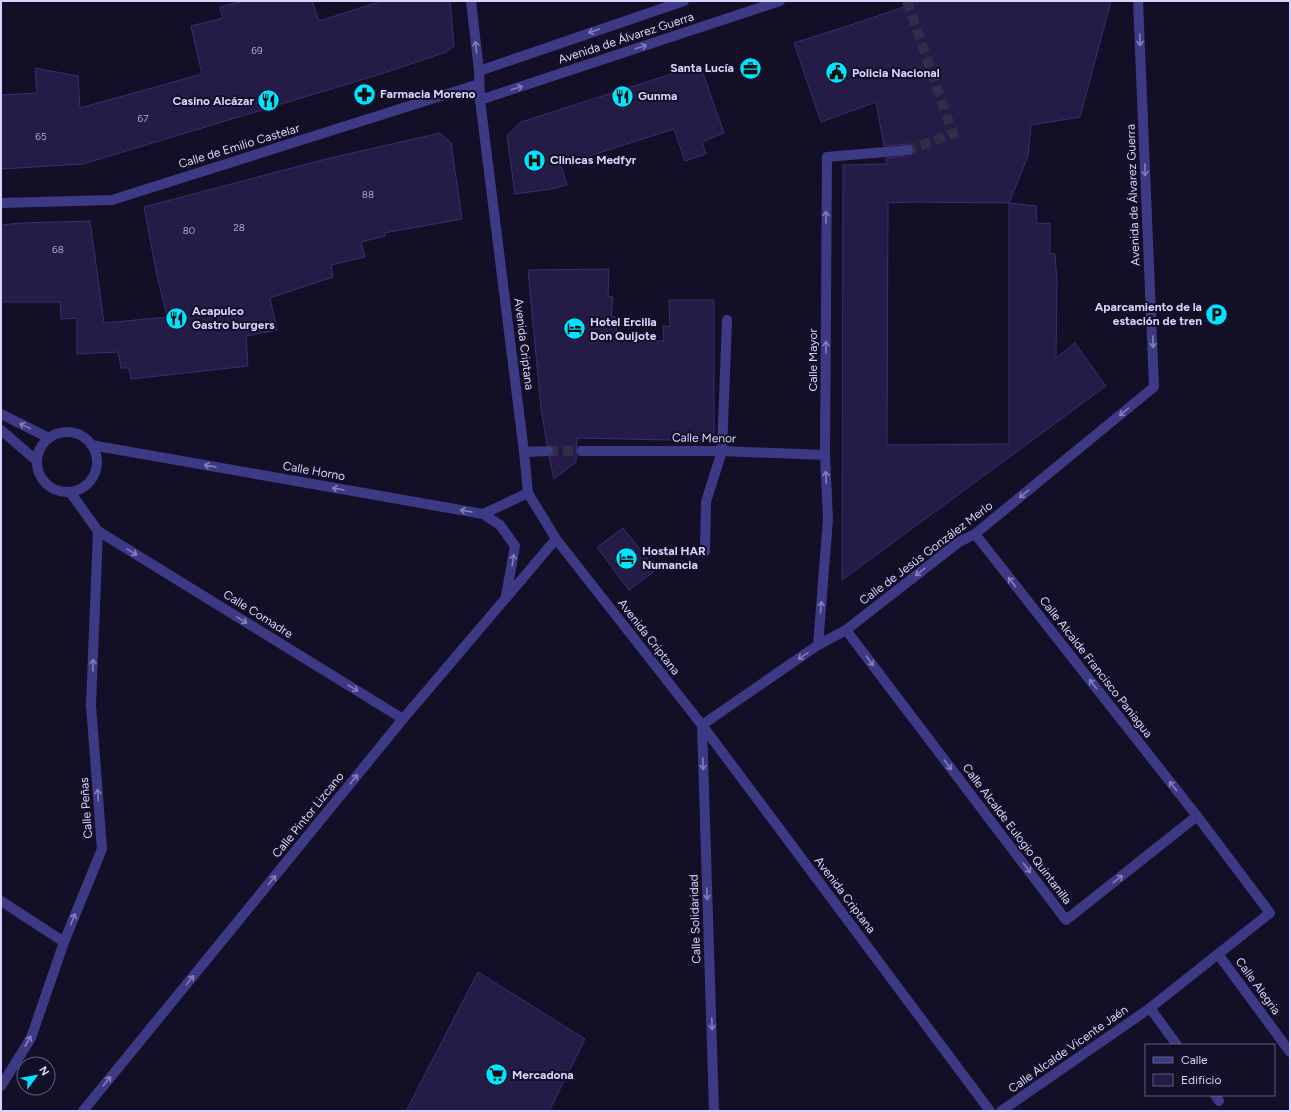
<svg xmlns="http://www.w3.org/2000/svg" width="1291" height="1112" font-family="Figtree,sans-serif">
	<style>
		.building { fill: #241b47; stroke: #3b2d73; fill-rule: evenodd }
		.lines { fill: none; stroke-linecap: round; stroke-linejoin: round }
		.minor-tunnel { stroke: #312d47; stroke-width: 10; stroke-dasharray: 10 5; stroke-linecap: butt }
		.pedestrian { stroke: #3d3a85; stroke-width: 10 }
		.minor { stroke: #3d3a85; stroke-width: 10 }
		.oneway { stroke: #837fbc }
		.labels { text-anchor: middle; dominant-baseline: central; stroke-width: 4; stroke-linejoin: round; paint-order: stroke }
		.number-label { font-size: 10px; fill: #aca6d1 }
		.street-label { font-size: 12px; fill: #d9d4ff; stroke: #130f26 }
		.poi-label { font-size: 12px; font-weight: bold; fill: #d9d4ff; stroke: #130f26; text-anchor: start }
	</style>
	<rect width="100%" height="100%" fill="#130f26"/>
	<path class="building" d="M 243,1 L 312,1 L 319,21 L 382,1 L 450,1 L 454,46 L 446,52 L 384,73 L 83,164 L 1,169 L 1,95 L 37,93 L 35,68 L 78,76 L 80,108 L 202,74 L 191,26 L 223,18 L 220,7 Z
		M 921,1 L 1111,1 L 1080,117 L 1031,125 L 1028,156 L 1009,203 L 1036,206 L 1037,224 L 1050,223 L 1050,253 L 1055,254 L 1057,281 L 1056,358 L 1075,343 L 1106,386 L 842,580 L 843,165 L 887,164 L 886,158 L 909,156 L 914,153 L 914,150 L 913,146 L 908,144 L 884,146 L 876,102 L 821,122 L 794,43 L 860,22 ZM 912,202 L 1009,203 L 1009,444 L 887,445 L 888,203 Z
		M 700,65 L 724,133 L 702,142 L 706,154 L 685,161 L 674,129 L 561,165 L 567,185 L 551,189 L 515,194 L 507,136 L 521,122 Z
		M 440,133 L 451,143 L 462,219 L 384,233 L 385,236 L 361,242 L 365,257 L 331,265 L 333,277 L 270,298 L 277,330 L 246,336 L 248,366 L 131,379 L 129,368 L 121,368 L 118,352 L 77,354 L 77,318 L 61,319 L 60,302 L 1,302 L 1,225 L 21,223 L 90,221 L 104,323 L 167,317 L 156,271 L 144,207 L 326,159 Z
		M 609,269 L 608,296 L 613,297 L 611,316 L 616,318 L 617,341 L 664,341 L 663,326 L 670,327 L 669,300 L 714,300 L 714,441 L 577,438 L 576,462 L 554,479 L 549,457 L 554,454 L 554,450 L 551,445 L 547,445 L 541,408 L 528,270 Z
		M 623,528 L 656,570 L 629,590 L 597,547 Z
		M 478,972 L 585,1039 L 549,1111 L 406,1111 Z"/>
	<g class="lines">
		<path class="minor-tunnel" d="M 907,1 L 953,134 L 908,150
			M 548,451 L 582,451"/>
		<path class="pedestrian" d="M 1,203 L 112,200 L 479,84"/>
		<path class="minor" d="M 471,1 L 479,71 L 480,100 L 524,452 L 528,493 L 556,539 L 702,725 L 990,1111
			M 479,71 L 684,1
			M 480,100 L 780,1
			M 1,414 L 49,438
			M 1,430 L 37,461
			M37 462a30 30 0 1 1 60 0a30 30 0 1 1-60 0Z
			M 91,445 L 483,514 L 528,493
			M 582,451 L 722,451 L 825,455
			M 524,452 L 548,451
			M 70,492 L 98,531 L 403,719
			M 483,514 L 500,525 L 515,546 L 506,596
			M 975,534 L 1197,816 L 1270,913 L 1150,1008 L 1001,1111
			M 705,552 L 706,502 L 722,451 L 727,320
			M 846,630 L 1066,920 L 1197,816
			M 818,645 L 828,519 L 825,455 L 827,157 L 908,150
			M 1,901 L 64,942
			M 1218,954 L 1290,1052
			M 1150,1008 L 1177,1045
			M 1,1086 L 31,1038 L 64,942 L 102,849 L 91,705 L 98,531
			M 1215,1095 L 1219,1101
			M 83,1111 L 403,719 L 556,539
			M 714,1111 L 702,725 L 818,645 L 846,630 L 959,542 L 975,534 L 1154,387 L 1138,1"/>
	</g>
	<defs><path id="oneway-shaft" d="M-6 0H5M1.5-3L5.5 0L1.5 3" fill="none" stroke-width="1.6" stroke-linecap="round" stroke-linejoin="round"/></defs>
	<g class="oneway">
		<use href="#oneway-shaft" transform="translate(594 31) rotate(161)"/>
		<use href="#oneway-shaft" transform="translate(1140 40) rotate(88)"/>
		<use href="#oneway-shaft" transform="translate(476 47) rotate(-96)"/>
		<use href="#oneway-shaft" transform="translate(641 47) rotate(-18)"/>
		<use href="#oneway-shaft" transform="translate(517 88) rotate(-18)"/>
		<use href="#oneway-shaft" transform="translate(1145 170) rotate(88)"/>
		<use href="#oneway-shaft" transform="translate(826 217) rotate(-90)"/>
		<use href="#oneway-shaft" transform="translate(1153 342) rotate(88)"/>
		<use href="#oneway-shaft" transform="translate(826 347) rotate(-90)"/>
		<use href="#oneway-shaft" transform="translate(1124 412) rotate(141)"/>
		<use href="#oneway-shaft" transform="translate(25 426) rotate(-154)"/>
		<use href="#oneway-shaft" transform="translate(210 466) rotate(-170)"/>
		<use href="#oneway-shaft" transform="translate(826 477) rotate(-93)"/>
		<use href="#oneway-shaft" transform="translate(338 489) rotate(-170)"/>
		<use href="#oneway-shaft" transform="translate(1024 494) rotate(141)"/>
		<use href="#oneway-shaft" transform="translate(466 511) rotate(-170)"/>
		<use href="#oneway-shaft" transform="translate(132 552) rotate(32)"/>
		<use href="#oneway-shaft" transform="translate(513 560) rotate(-81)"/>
		<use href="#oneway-shaft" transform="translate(920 572) rotate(142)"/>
		<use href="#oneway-shaft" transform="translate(1012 582) rotate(-128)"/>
		<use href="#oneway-shaft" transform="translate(821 607) rotate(-85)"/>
		<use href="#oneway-shaft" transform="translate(242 620) rotate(32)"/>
		<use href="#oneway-shaft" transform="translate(803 656) rotate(146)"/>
		<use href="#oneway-shaft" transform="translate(870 661) rotate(53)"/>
		<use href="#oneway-shaft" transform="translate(93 665) rotate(-88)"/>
		<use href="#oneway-shaft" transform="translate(1093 684) rotate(-128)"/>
		<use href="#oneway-shaft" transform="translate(353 688) rotate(32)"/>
		<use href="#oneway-shaft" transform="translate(703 764) rotate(88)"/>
		<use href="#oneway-shaft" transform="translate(948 765) rotate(53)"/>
		<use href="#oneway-shaft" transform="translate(354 779) rotate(-51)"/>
		<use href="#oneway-shaft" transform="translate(1173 786) rotate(-128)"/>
		<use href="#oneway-shaft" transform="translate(98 795) rotate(-94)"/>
		<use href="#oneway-shaft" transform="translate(1027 868) rotate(53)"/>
		<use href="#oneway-shaft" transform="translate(1118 879) rotate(-38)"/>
		<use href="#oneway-shaft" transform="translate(272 880) rotate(-51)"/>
		<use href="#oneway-shaft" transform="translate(707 894) rotate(88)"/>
		<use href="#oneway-shaft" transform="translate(73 919) rotate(-68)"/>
		<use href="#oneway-shaft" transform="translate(190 980) rotate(-51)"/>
		<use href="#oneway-shaft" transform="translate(712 1024) rotate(88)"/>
		<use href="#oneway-shaft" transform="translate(28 1041) rotate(-61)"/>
		<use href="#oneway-shaft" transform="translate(107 1081) rotate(-51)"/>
	</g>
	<defs>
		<symbol id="office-disc" viewBox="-11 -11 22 22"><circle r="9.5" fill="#00e5ff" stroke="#130f26"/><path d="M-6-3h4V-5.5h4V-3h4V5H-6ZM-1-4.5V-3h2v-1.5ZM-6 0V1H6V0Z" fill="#111"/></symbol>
		<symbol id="civic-disc" viewBox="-11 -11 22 22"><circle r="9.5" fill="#00e5ff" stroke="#130f26"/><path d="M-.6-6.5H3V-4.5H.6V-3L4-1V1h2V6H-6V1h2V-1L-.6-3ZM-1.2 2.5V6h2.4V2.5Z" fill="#111"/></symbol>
		<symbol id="pharmacy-disc" viewBox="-11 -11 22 22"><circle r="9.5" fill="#00e5ff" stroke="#130f26"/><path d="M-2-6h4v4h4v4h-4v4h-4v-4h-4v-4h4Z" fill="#111"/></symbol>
		<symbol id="restaurant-disc" viewBox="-11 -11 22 22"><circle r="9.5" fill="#00e5ff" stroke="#130f26"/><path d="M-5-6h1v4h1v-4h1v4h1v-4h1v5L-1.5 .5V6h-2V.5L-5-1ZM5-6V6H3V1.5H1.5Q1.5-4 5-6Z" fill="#111"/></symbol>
		<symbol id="hospital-disc" viewBox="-11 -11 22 22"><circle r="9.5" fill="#00e5ff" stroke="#130f26"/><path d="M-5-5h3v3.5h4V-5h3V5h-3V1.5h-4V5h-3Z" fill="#111"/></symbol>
		<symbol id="parking-disc" viewBox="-11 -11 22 22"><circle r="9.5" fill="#00e5ff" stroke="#130f26"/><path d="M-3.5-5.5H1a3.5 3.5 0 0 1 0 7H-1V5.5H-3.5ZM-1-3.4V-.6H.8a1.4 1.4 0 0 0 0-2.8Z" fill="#111"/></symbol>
		<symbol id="hotel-disc" viewBox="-11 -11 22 22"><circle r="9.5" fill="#00e5ff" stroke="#130f26"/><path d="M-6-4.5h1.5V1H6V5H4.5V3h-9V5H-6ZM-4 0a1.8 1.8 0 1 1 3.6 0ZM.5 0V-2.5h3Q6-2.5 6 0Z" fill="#111"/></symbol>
		<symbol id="supermarket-disc" viewBox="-11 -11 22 22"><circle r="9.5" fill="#00e5ff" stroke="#130f26"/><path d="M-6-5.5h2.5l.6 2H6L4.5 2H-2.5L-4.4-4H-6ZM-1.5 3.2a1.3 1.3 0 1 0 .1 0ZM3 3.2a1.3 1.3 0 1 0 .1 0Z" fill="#111"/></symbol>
	</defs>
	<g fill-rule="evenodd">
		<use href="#office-disc" x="738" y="56" width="25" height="25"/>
		<use href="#civic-disc" x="824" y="60" width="25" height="25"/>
		<use href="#pharmacy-disc" x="352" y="82" width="25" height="25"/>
		<use href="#restaurant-disc" x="610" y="84" width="25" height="25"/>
		<use href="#restaurant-disc" x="256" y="88" width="25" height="25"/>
		<use href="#hospital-disc" x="522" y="148" width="25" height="25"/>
		<use href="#parking-disc" x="1204" y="302" width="25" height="25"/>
		<use href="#restaurant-disc" x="164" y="306" width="25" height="25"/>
		<use href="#hotel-disc" x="562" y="316" width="25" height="25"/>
		<use href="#hotel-disc" x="614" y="546" width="25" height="25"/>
		<use href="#supermarket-disc" x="484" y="1062" width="25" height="25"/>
	</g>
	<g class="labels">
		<g class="number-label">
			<text x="257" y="50">69</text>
			<text x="143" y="118">67</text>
			<text x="41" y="136">65</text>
			<text x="368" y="194">88</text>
			<text x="239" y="227">28</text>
			<text x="189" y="230">80</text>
			<text x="58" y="249">68</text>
		</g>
		<g class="street-label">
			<text transform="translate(626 38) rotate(-18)">Avenida de Álvarez Guerra</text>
			<text transform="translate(239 146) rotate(-17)">Calle de Emilio Castelar</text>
			<text transform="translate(1133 195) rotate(-92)">Avenida de Álvarez Guerra</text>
			<text transform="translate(524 344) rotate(83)">Avenida Criptana</text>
			<text transform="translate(813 360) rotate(-90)">Calle Mayor</text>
			<text transform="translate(704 438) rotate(1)">Calle Menor</text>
			<text transform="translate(314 471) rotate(10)">Calle Horno</text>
			<text transform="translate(926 553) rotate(-37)">Calle de Jesús González Merlo</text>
			<text transform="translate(258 614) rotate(32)">Calle Comadre</text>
			<text transform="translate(649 637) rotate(52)">Avenida Criptana</text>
			<text transform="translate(1096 667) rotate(52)">Calle Alcalde Francisco Paniagua</text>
			<text transform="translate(86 808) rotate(-94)">Calle Peñas</text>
			<text transform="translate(308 815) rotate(-51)">Calle Pintor Lizcano</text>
			<text transform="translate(1017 834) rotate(53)">Calle Alcalde Eulogio Quintanilla</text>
			<text transform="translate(845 895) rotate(53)">Avenida Criptana</text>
			<text transform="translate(695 919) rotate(-92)">Calle Solidaridad</text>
			<text transform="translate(1258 986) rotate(54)">Calle Alegria</text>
			<text transform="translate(1068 1049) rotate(-35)">Calle Alcalde Vicente Jaén</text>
		</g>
		<g class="poi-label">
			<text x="734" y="68" text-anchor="end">Santa Lucía</text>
			<text x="852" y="73">Policia Nacional</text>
			<text x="380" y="94">Farmacia Moreno</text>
			<text x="638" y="96">Gunma</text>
			<text x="254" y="101" text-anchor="end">Casino Alcázar</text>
			<text x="550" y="160">Clinicas Medfyr</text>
			<text x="1202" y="307" text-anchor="end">Aparcamiento de la<tspan x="1202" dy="14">estación de tren</tspan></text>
			<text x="192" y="311">Acapulco<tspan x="192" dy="14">Gastro burgers</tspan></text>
			<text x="590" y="322">Hotel Ercilla<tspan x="590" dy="14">Don Quijote</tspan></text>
			<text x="642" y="551">Hostal HAR<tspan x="642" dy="14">Numancia</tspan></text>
			<text x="512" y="1075">Mercadona</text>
		</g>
	</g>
	<rect width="1291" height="1112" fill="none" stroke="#d9d4ff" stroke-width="4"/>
	<rect x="1145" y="1044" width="130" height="52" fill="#130f26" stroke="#625e7d"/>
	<rect x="1153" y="1057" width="20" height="6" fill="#3d3a85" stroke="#625e7d"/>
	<text x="1181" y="1064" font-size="12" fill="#d9d4ff">Calle</text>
	<rect x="1153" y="1074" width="20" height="12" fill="#241b47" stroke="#625e7d"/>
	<text x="1181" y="1084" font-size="12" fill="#d9d4ff">Edificio</text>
	<g transform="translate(36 1076) rotate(58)"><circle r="19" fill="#130f26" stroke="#625e7d"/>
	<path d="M0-3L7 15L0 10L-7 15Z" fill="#00e5ff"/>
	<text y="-6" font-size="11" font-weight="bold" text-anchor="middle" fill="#d9d4ff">N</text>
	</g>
</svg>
